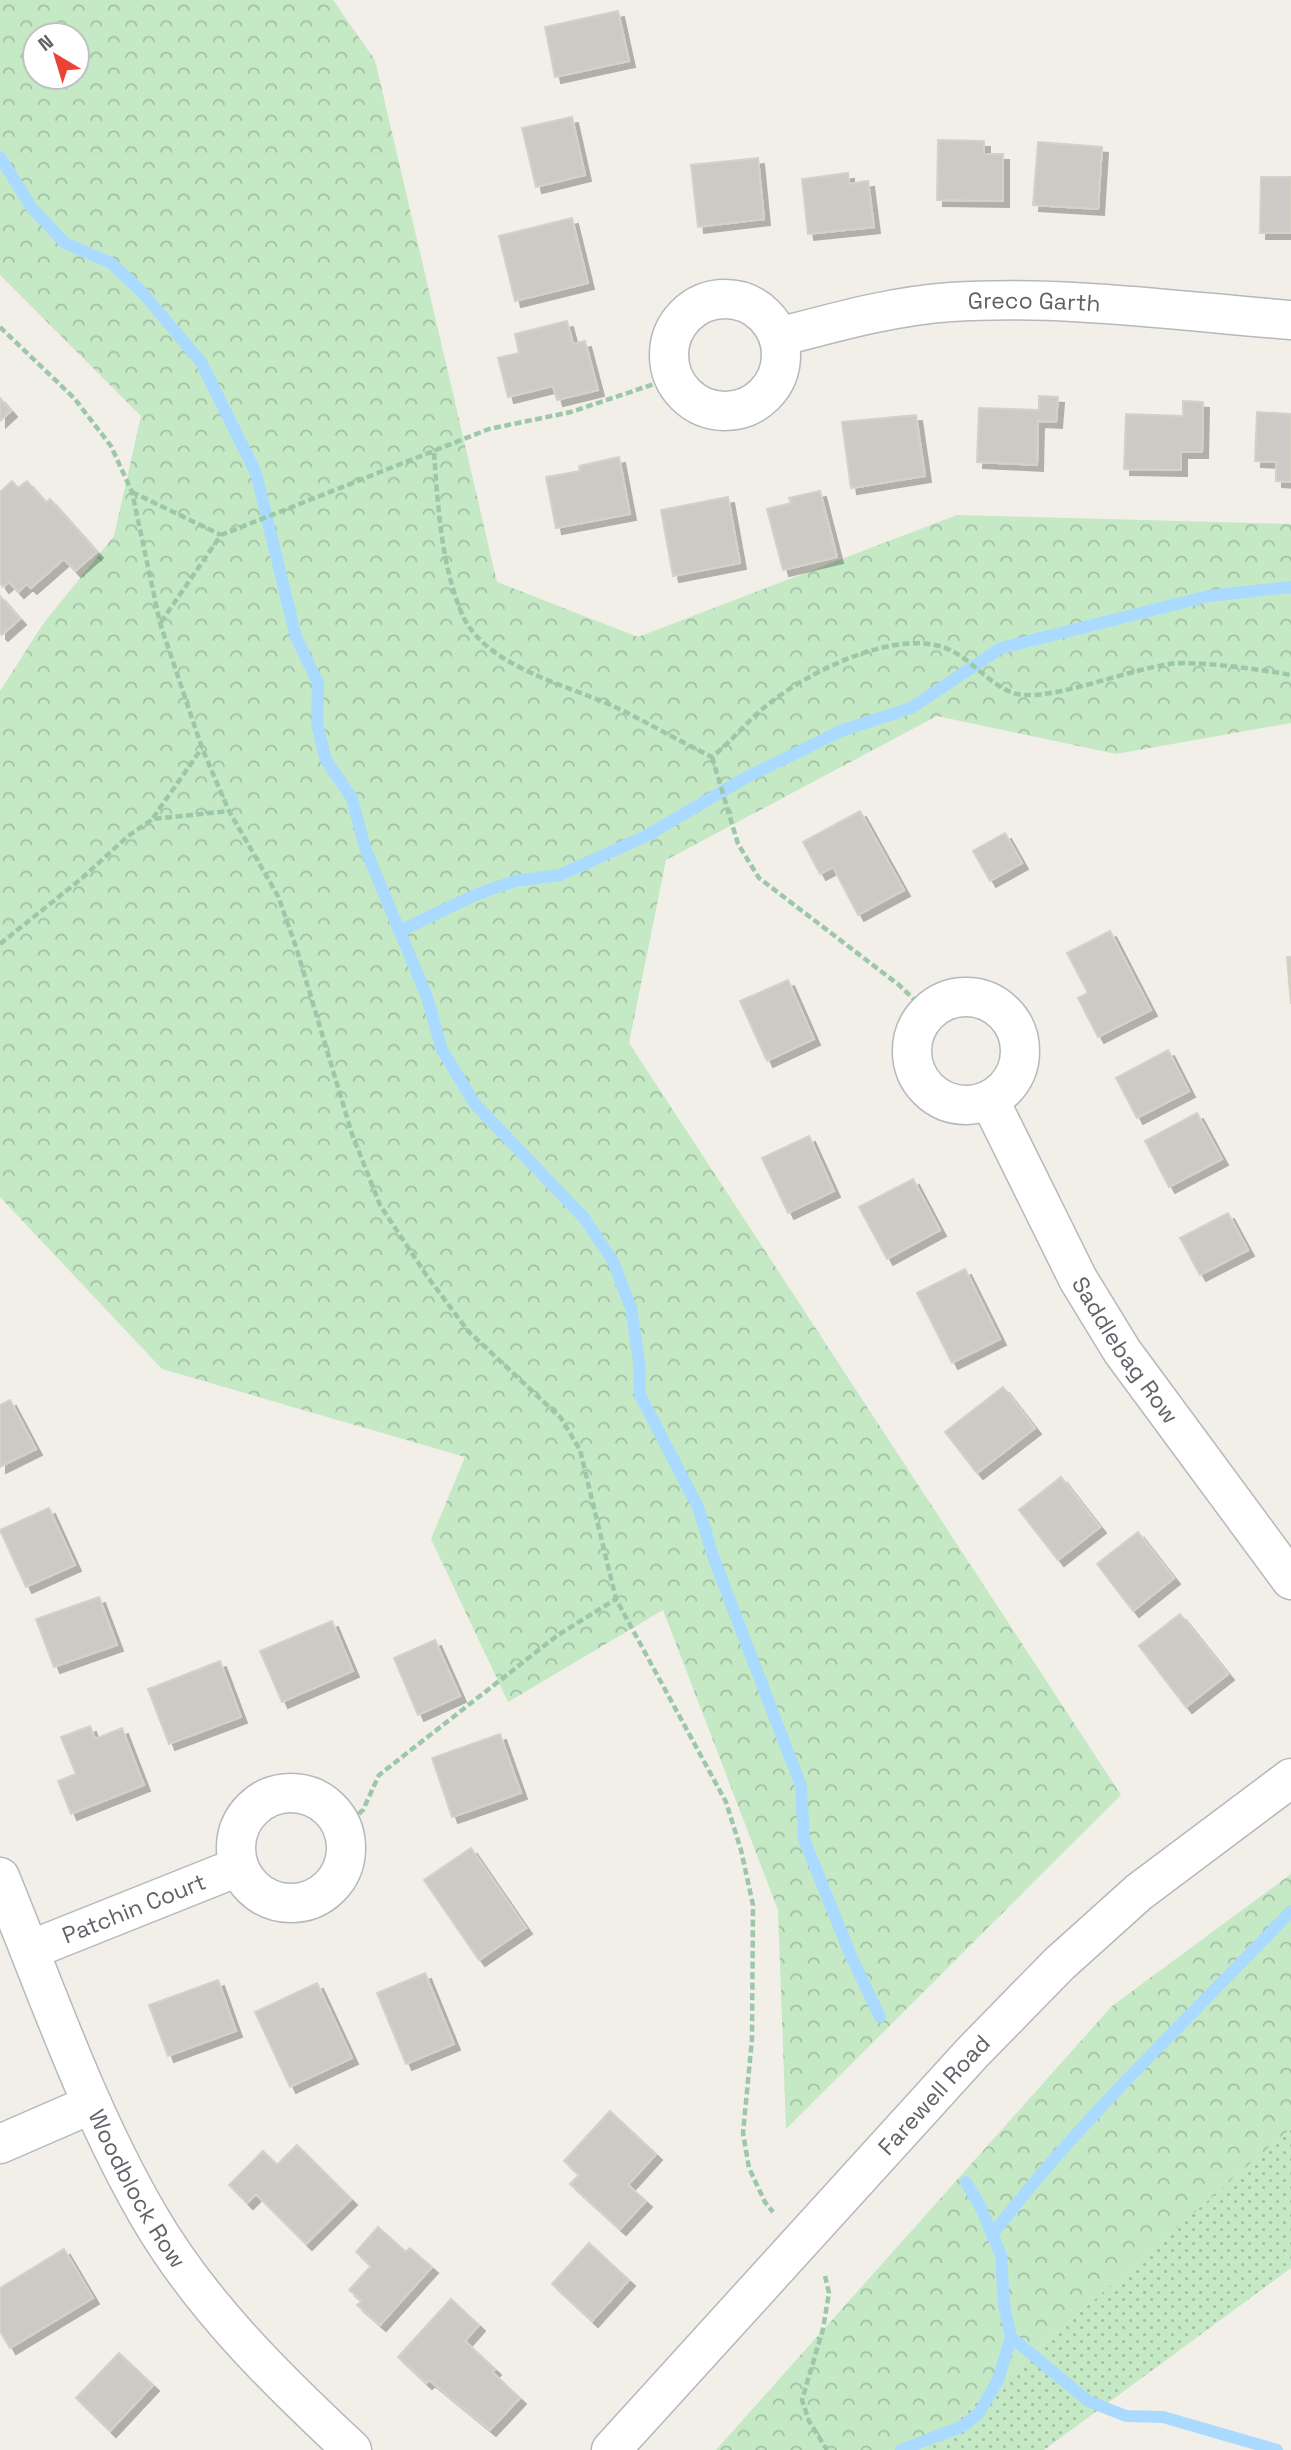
<svg xmlns="http://www.w3.org/2000/svg" width="1291" height="2450" font-family="'Space Grotesk',sans-serif">
	<style>
		.grass { fill: url(#grass-dots) }
		.forest { fill: url(#forest-crowns); fill-rule: evenodd }
		.lines { fill: none; stroke-linecap: round; stroke-linejoin: round }
		.stream { stroke: #aadaff; stroke-width: 12 }
		.building { fill: #cccac5; stroke: #d6d1c6; stroke-width: 2; filter: url(#shadow) }
		.minor-casing { stroke: #b5b8bc; stroke-width: 41 }
		.path { stroke: #9cc7a9; stroke-width: 4.5; stroke-dasharray: 7 3.5; stroke-linecap: butt }
		.minor { stroke: #fff; stroke-width: 38 }
		.labels { text-anchor: middle; dominant-baseline: central; stroke-width: 7; stroke-linejoin: round; paint-order: stroke }
		.street-label { font-size: 23px; fill: #5f6368; stroke: #fff }
	</style>
	<defs>
		<pattern id="grass-dots" width="8" height="8" patternUnits="userSpaceOnUse" patternTransform="scale(1.75)"><rect width="8" height="8" fill="#c5e8c5"/><path d="M2 2h.1M6 6h.1" fill="none" stroke="#a3c0a4" stroke-width="1.8" stroke-linecap="round"/></pattern>
		<pattern id="forest-crowns" width="20" height="18" patternUnits="userSpaceOnUse" patternTransform="scale(1.75)"><rect width="20" height="18" fill="#c5e8c5"/><path d="M2 6a3 3 0 1 1 6 0M12 15a3 3 0 1 1 6 0" fill="none" stroke="#a3c0a4"/></pattern>
		<filter id="shadow"><feDropShadow dx="6" dy="6" stdDeviation="0" flood-color="#0004"/></filter>
	</defs>
	<rect width="100%" height="100%" fill="#f1efe8"/>
	<path class="grass" d="M 1291,2128 L 1291,2268 L 1044,2450 L 922,2450 Z"/>
	<path class="forest" d="M 0,0 L 333,0 L 375,60 L 497,582 L 638,637 L 957,515 L 1291,524 L 1291,723 L 1116,754 L 937,716 L 666,860 L 629,1043 L 1121,1795 L 786,2129 L 778,1910 L 663,1610 L 508,1702 L 431,1539 L 465,1457 L 162,1369 L 0,1197 L 0,691 L 43,624 L 114,536 L 141,416 L 0,275 ZM 77,35 L 77,77 L 35,77 L 35,35 Z
		M 1291,1874 L 1291,2128 L 922,2450 L 716,2450 L 1112,2006 Z"/>
	<g class="lines">
		<path class="stream" d="M 0,157 L 32,208 L 65,243 L 111,263 L 142,292 L 201,362 L 256,473 L 296,637 L 318,683 L 317,724 L 326,760 L 352,798 L 365,848 L 427,997 L 442,1050 L 475,1104 L 584,1218 L 613,1261 L 631,1308 L 639,1361 L 640,1395 L 698,1507 L 714,1559 L 801,1786 L 804,1839 L 851,1956 L 880,2017
			M 400,931 L 475,895 L 515,881 L 560,875 L 646,836 L 747,777 L 843,730 L 911,708 L 1001,648 L 1209,596 L 1291,587
			M 992,2235 C 1081,2118 1190,2018 1291,1911
			M 1011,2337 L 1088,2401 L 1126,2416 L 1163,2417 L 1277,2450
			M 901,2450 L 963,2426 L 979,2413 L 998,2380 L 1011,2337 L 1004,2305 L 1001,2255 L 980,2206 L 966,2182"/>
	</g>
	<path class="building" d="M 618,11 L 629,61 L 555,77 L 545,27 Z
		M 572,117 L 585,175 L 536,187 L 522,128 Z
		M 938,140 L 984,141 L 984,154 L 1003,154 L 1003,201 L 937,200 Z
		M 1038,142 L 1102,147 L 1098,209 L 1033,205 Z
		M 758,158 L 764,219 L 698,227 L 691,165 Z
		M 848,173 L 849,184 L 868,181 L 874,227 L 808,234 L 802,179 Z
		M 1261,177 L 1291,177 L 1291,233 L 1260,233 Z
		M 572,218 L 588,283 L 515,301 L 499,236 Z
		M 567,321 L 573,344 L 585,341 L 598,390 L 557,400 L 553,386 L 508,397 L 498,358 L 519,353 L 515,334 Z
		M 1039,396 L 1058,397 L 1056,422 L 1038,421 L 1037,465 L 977,462 L 979,408 L 1039,410 Z
		M 0,398 L 11,411 L 0,421 Z
		M 1183,401 L 1203,402 L 1202,452 L 1181,452 L 1181,470 L 1124,469 L 1126,414 L 1183,416 Z
		M 1257,412 L 1291,414 L 1291,482 L 1276,481 L 1276,462 L 1255,461 Z
		M 916,415 L 925,476 L 851,488 L 842,422 Z
		M 619,457 L 630,514 L 556,528 L 546,477 L 580,471 L 579,466 Z
		M 12,481 L 18,488 L 27,481 L 46,503 L 50,499 L 97,552 L 75,571 L 64,559 L 31,588 L 27,584 L 18,592 L 9,582 L 3,587 L 0,583 L 0,492 Z
		M 820,491 L 837,557 L 783,570 L 767,509 L 791,503 L 789,498 Z
		M 728,497 L 740,563 L 673,576 L 661,510 Z
		M 0,596 L 20,619 L 2,635 L 0,633 Z
		M 860,811 L 904,890 L 858,915 L 833,867 L 820,874 L 803,842 Z
		M 1005,833 L 1022,863 L 990,881 L 973,851 Z
		M 1110,931 L 1151,1010 L 1098,1037 L 1078,998 L 1088,993 L 1067,953 Z
		M 1287,957 L 1291,957 L 1291,1004 Z
		M 788,980 L 814,1039 L 767,1061 L 740,1001 Z
		M 1168,1050 L 1189,1091 L 1137,1118 L 1116,1078 Z
		M 1197,1113 L 1222,1159 L 1169,1187 L 1145,1141 Z
		M 809,1136 L 834,1191 L 788,1213 L 762,1158 Z
		M 913,1179 L 940,1230 L 887,1259 L 859,1207 Z
		M 1228,1213 L 1248,1250 L 1200,1275 L 1180,1238 Z
		M 965,1269 L 1000,1339 L 952,1363 L 917,1293 Z
		M 1003,1387 L 1035,1428 L 977,1473 L 945,1432 Z
		M 10,1400 L 36,1449 L 0,1467 L 0,1405 Z
		M 1061,1477 L 1100,1527 L 1058,1560 L 1019,1510 Z
		M 49,1508 L 75,1565 L 26,1587 L 0,1530 Z
		M 1138,1532 L 1174,1578 L 1133,1611 L 1097,1564 Z
		M 99,1597 L 117,1645 L 54,1667 L 36,1619 Z
		M 1180,1614 L 1228,1674 L 1186,1707 L 1139,1646 Z
		M 332,1621 L 353,1671 L 282,1702 L 260,1651 Z
		M 435,1640 L 460,1696 L 418,1715 L 394,1658 Z
		M 220,1661 L 241,1717 L 169,1744 L 148,1689 Z
		M 90,1726 L 95,1739 L 122,1728 L 144,1785 L 71,1814 L 58,1781 L 76,1774 L 61,1737 Z
		M 500,1734 L 521,1793 L 452,1817 L 432,1758 Z
		M 471,1848 L 526,1928 L 479,1960 L 424,1880 Z
		M 425,1973 L 454,2044 L 406,2064 L 377,1993 Z
		M 218,1980 L 236,2031 L 168,2056 L 149,2005 Z
		M 317,1983 L 352,2058 L 290,2087 L 255,2012 Z
		M 610,2111 L 656,2154 L 628,2185 L 646,2201 L 620,2229 L 570,2184 L 579,2175 L 564,2161 Z
		M 297,2145 L 351,2199 L 306,2244 L 256,2194 L 247,2203 L 229,2185 L 263,2151 L 277,2165 Z
		M 378,2227 L 406,2252 L 410,2248 L 432,2267 L 380,2325 L 357,2305 L 362,2301 L 349,2290 L 371,2266 L 356,2252 Z
		M 589,2243 L 629,2280 L 592,2321 L 552,2284 Z
		M 64,2249 L 93,2298 L 10,2348 L 0,2331 L 0,2288 Z
		M 451,2299 L 479,2325 L 465,2341 L 495,2369 L 492,2372 L 520,2398 L 490,2430 L 429,2380 L 426,2383 L 398,2357 Z
		M 119,2353 L 153,2385 L 110,2431 L 76,2398 Z"/>
	<g class="lines">
		<defs>
			<g id="minor">
				<circle cx="725" cy="355" r="56"/>
				<path id="s1" d="M 779,337 C 836,322 892,306 951,302 C 1064,295 1178,311 1291,320"/>
				<circle cx="966" cy="1051" r="54"/>
				<path id="s2" d="M 990,1101 L 1078,1279 L 1122,1351 L 1291,1580"/>
				<circle cx="291" cy="1848" r="55"/>
				<path id="s3" d="M 0,1877 C 46,1989 86,2107 147,2213 C 199,2304 276,2379 352,2450"/>
				<path id="s4" d="M 30,1950 L 238,1867"/>
				<path d="M 0,2144 L 92,2104"/>
				<path id="s5" d="M 611,2450 L 972,2053 L 1059,1964 L 1139,1892 L 1291,1778"/>
			</g>
		</defs>
		<use href="#minor" class="minor-casing"/>
		<path class="path" d="M 0,327 L 74,398 L 111,446 L 132,492 L 160,623 L 202,748 L 229,811 L 278,896 L 296,947 L 352,1134 L 380,1205 L 427,1276 L 468,1331 L 561,1418 L 580,1450 L 616,1599 L 726,1802 L 741,1850 L 753,1905 L 752,2039 L 743,2133 L 749,2168 L 765,2202 L 773,2212
			M 434,453 C 438,506 441,564 462,614 C 484,666 567,685 613,706 C 647,722 679,741 712,757 C 732,741 747,721 766,706 C 806,673 901,624 952,651 C 976,663 996,693 1024,695 C 1061,697 1129,670 1169,664 C 1191,660 1267,670 1291,675
			M 132,492 L 221,535
			M 161,622 L 221,535 L 489,429 L 571,412 L 672,378
			M 712,757 L 738,844 L 759,878 L 899,985 L 927,1012
			M 153,818 L 202,748
			M 0,944 L 81,879 L 128,836 L 153,819 L 229,811
			M 343,1828 L 363,1810 L 379,1775 L 558,1635 L 616,1599
			M 825,2276 L 829,2293 L 823,2329 L 802,2400 L 809,2421 L 827,2450"/>
		<use href="#minor" class="minor"/>
	</g>
	<g class="labels">
		<g class="street-label">
			<text stroke="none"><textPath href="#s1" startOffset="259">Greco Garth</textPath></text>
			<text stroke="none"><textPath href="#s2" startOffset="284">Saddlebag Row</textPath></text>
			<text stroke="none"><textPath href="#s4" startOffset="112">Patchin Court</textPath></text>
			<text stroke="none"><textPath href="#s5" startOffset="480">Farewell Road</textPath></text>
			<text stroke="none"><textPath href="#s3" startOffset="341">Woodblock Row</textPath></text>
		</g>
	</g>
	<g transform="translate(56 56) rotate(322)"><circle r="33" fill="#ffffff" stroke="#bfc1c3" stroke-width="2"/>
	<path d="M0-5L12 26L0 18L-12 26Z" fill="#ea4335"/>
	<text y="-10" font-size="19" font-weight="bold" text-anchor="middle" fill="#5f6368">N</text>
	</g>
</svg>
